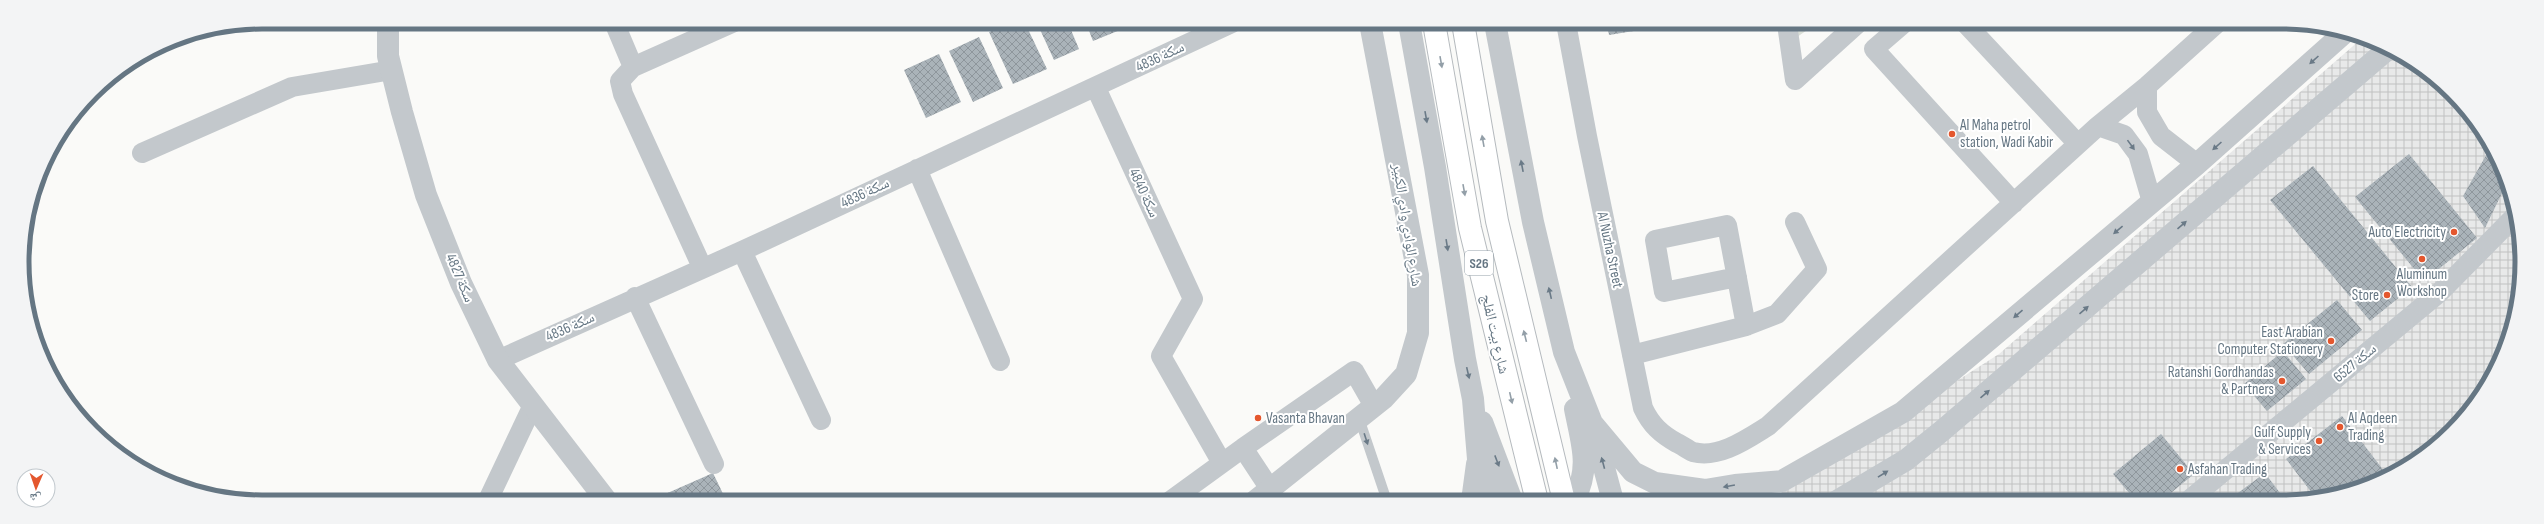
<svg xmlns="http://www.w3.org/2000/svg" width="2544" height="524" font-family="'Sofia Sans Condensed','Noto Naskh Arabic',sans-serif">
	<style>
		.industrial { fill: url(#industrial-grid) }
		.park { fill: url(#park-tufts) }
		.building { fill: url(#building-cross-hatch) }
		.lines { fill: none; stroke-linecap: round; stroke-linejoin: round }
		.primary-casing { stroke: #b5babe; stroke-width: 24 }
		.service { stroke: #c3c8cc; stroke-width: 10 }
		.minor { stroke: #c3c8cc; stroke-width: 20 }
		.tertiary { stroke: #c3c8cc; stroke-width: 22 }
		.primary { stroke: #fff; stroke-width: 22 }
		.oneway { fill: #6a7a87 }
		.oneway2 { fill: #939fa8 }
		.poi-dot { fill: #e4572e; stroke: #fff; stroke-width: 1.5 }
		.labels { text-anchor: middle; dominant-baseline: central; stroke-width: 4; stroke-linejoin: round; paint-order: stroke }
		.shield { fill: #fff; stroke: #939fa8; stroke-width: 1 }
		.shield-label { font-size: 14px; font-weight: bold; fill: #657683 }
		.street-label { font-size: 15px; fill: #657683; stroke: #fff }
		.poi-label { font-size: 15px; fill: #657683; stroke: #fff; text-anchor: end }
		.rim { fill: none; stroke: #657683; stroke-width: 5 }
	</style>
	<defs>
		<pattern id="industrial-grid" width="8" height="8" patternUnits="userSpaceOnUse"><rect width="8" height="8" fill="#e8e9e9"/><path d="M0 4h8M4 0v8" fill="none" stroke="#c0c1c2"/></pattern>
		<pattern id="park-tufts" width="24" height="20" patternUnits="userSpaceOnUse"><rect width="24" height="20" fill="#dadfd7"/><path d="M3 7l-1-3M5 7V3M7 7l1-3M15 17l-1-3M17 17v-4M19 17l1-3" fill="none" stroke="#b4b9b4"/></pattern>
		<pattern id="building-cross-hatch" width="8" height="8" patternUnits="userSpaceOnUse"><rect width="8" height="8" fill="#aab3b9"/><path d="M0 0l8 8M0 8l8-8" fill="none" stroke="#8e969c"/></pattern>
	</defs>
	<rect width="100%" height="100%" fill="#fafaf8"/>
	<path class="industrial" d="M 2360,40 L 2402,54 L 2472,116 L 2514,200 L 2520,293 L 2497,368 L 2452,432 L 2388,477 L 2298,501 L 1768,501 L 1999,354 Z"/>
	<path class="park" d="M 1795,24 L 1816,24 L 1797,37 Z"/>
	<path class="building" d="M 1009,23 L 1025,23 L 1047,69 L 1013,84 L 989,32 Z
		M 1037,23 L 1068,23 L 1079,49 L 1054,60 Z
		M 1086,23 L 1123,23 L 1125,28 L 1093,41 Z
		M 1607,23 L 1653,23 L 1654,29 L 1646,31 L 1646,29 L 1609,35 Z
		M 1660,23 L 1689,23 L 1689,24 L 1661,29 Z
		M 979,37 L 1003,88 L 973,102 L 949,51 Z
		M 939,54 L 961,102 L 926,118 L 904,70 Z
		M 2489,150 L 2506,185 L 2485,228 L 2463,196 Z
		M 2409,154 L 2477,238 L 2424,281 L 2355,197 Z
		M 2313,166 L 2412,287 L 2370,321 L 2270,200 Z
		M 2337,300 L 2362,330 L 2309,374 L 2283,344 Z
		M 2283,351 L 2306,379 L 2267,411 L 2244,384 Z
		M 2342,416 L 2384,471 L 2369,482 L 2315,497 L 2286,459 Z
		M 2161,434 L 2194,474 L 2161,501 L 2136,501 L 2113,474 Z
		M 713,473 L 726,500 L 666,500 L 663,495 Z
		M 2265,473 L 2286,501 L 2227,501 Z"/>
	<g class="lines">
		<defs>
			<path id="primary" d="M 1434,23 L 1470,228 L 1537,501
				M 1463,23 L 1497,221 L 1564,501"/>
		</defs>
		<use href="#primary" class="primary-casing"/>
		<path class="service" d="M 1359,418 L 1387,501"/>
		<path class="minor" d="M 614,22 L 633,67
			M 1566,23 L 1587,136 L 1643,408 C 1651,425 1661,434 1677,443 C 1682,445 1688,450 1693,452 C 1719,459 1747,439 1768,426 L 2098,126 L 2147,86 L 2216,24
			M 1787,24 L 1795,80 L 1857,24
			M 1903,24 L 1874,49 L 2014,203
			M 1966,24 L 2078,144
			M 2147,86 L 2147,112 L 2161,136 L 2197,164
			M 1096,88 L 1193,299 L 1161,356 L 1222,463
			M 2098,126 L 2124,135 L 2138,154 L 2152,202
			M 142,153 L 292,87 L 392,70
			M 917,169 L 1000,361
			M 742,251 L 821,420
			M 702,267 L 623,94 L 620,81 L 633,67 L 734,22
			M 1737,277 L 1664,292 L 1655,240 L 1727,225 L 1746,326
			M 635,297 L 714,464
			M 1632,355 L 1746,326 L 1777,314 L 1817,269 L 1795,222
			M 498,360 L 742,251 L 1232,23
			M 1243,448 L 1354,371 L 1374,406
			M 488,500 L 533,405
			M 1170,501 L 1243,448 L 1270,489
			M 2188,501 L 2440,292 L 2515,216"/>
		<path class="tertiary" d="M 388,22 L 388,56 L 402,112 L 426,195 L 461,283 L 498,360 L 606,500
			M 1409,23 L 1435,167 L 1465,359 L 1473,399 L 1478,459 L 1490,501
			M 1495,23 L 1533,222 L 1564,352 L 1592,423 L 1613,501
			M 1482,422 L 1512,501
			M 1592,423 L 1633,472 L 1655,483 L 1705,490 L 1735,485 L 1782,481 L 1903,412 L 2197,164 L 2343,34
			M 1255,501 L 1383,399 L 1406,374 L 1418,333 L 1418,275 L 1370,23
			M 1472,501 L 1477,464
			M 1574,501 C 1591,466 1582,445 1575,409
			M 1837,501 L 1906,460 L 1943,430 L 2388,49"/>
		<use href="#primary" class="primary"/>
	</g>
	<defs><path id="oneway-solid" d="M-6-.8H1V-3.2L6.5 0L1 3.2V.8H-6Z"/></defs>
	<g class="oneway">
		<use href="#oneway-solid" transform="translate(2314 60) rotate(138)"/>
		<use href="#oneway-solid" transform="translate(1426 117) rotate(80)"/>
		<use href="#oneway-solid" transform="translate(2131 145) rotate(54)"/>
		<use href="#oneway-solid" transform="translate(2217 146) rotate(138)"/>
		<use href="#oneway-solid" transform="translate(1522 166) rotate(-101)"/>
		<use href="#oneway-solid" transform="translate(2182 225) rotate(-41)"/>
		<use href="#oneway-solid" transform="translate(2118 230) rotate(140)"/>
		<use href="#oneway-solid" transform="translate(1447 245) rotate(81)"/>
		<use href="#oneway-solid" transform="translate(1550 293) rotate(-103)"/>
		<use href="#oneway-solid" transform="translate(2084 310) rotate(-41)"/>
		<use href="#oneway-solid" transform="translate(2018 314) rotate(139)"/>
		<use href="#oneway-solid" transform="translate(1468 373) rotate(77)"/>
		<use href="#oneway-solid" transform="translate(1985 394) rotate(-41)"/>
		<use href="#oneway-solid" transform="translate(1366 439) rotate(72)"/>
		<use href="#oneway-solid" transform="translate(1497 461) rotate(69)"/>
		<use href="#oneway-solid" transform="translate(1603 463) rotate(-105)"/>
		<use href="#oneway-solid" transform="translate(1883 474) rotate(-32)"/>
		<use href="#oneway-solid" transform="translate(1729 486) rotate(170)"/>
	</g>
	<g class="oneway2">
		<use href="#oneway-solid" transform="translate(1441 62) rotate(80)"/>
		<use href="#oneway-solid" transform="translate(1483 141) rotate(-100)"/>
		<use href="#oneway-solid" transform="translate(1464 190) rotate(80)"/>
		<use href="#oneway-solid" transform="translate(1525 336) rotate(-104)"/>
		<use href="#oneway-solid" transform="translate(1511 398) rotate(77)"/>
		<use href="#oneway-solid" transform="translate(1556 463) rotate(-102)"/>
	</g>
	<g class="poi-dot">
		<circle cx="1952" cy="134" r="4"/>
		<circle cx="2454" cy="232" r="4"/>
		<circle cx="2422" cy="259" r="4"/>
		<circle cx="2387" cy="295" r="4"/>
		<circle cx="2331" cy="341" r="4"/>
		<circle cx="2282" cy="381" r="4"/>
		<circle cx="1258" cy="418" r="4"/>
		<circle cx="2340" cy="427" r="4"/>
		<circle cx="2319" cy="441" r="4"/>
		<circle cx="2180" cy="469" r="4"/>
	</g>
	<g class="labels">
		<rect class="shield" x="1465" y="251" width="28" height="24" rx="3"/>
		<g class="shield-label">
			<text x="1479" y="263">S26</text>
		</g>
		<g class="street-label">
			<text transform="translate(1160 57) rotate(-25)">سكة 4836</text>
			<text transform="translate(865 193) rotate(-25)">سكة 4836</text>
			<text transform="translate(1144 193) rotate(65)">سكة 4840</text>
			<text transform="translate(1407 225) rotate(81)">شارع الوادي وادي الكبير</text>
			<text transform="translate(1610 250) rotate(78)">Al Nuzha Street</text>
			<text transform="translate(460 278) rotate(67)">سكة 4827</text>
			<text transform="translate(570 327) rotate(-24)">سكة 4836</text>
			<text transform="translate(1495 334) rotate(77)">شارع بيت الفلج</text>
			<text transform="translate(2355 363) rotate(-40)">سكة 6527</text>
		</g>
		<g class="poi-label">
			<text x="1960" y="125" text-anchor="start">Al Maha petrol<tspan x="1960" dy="17">station, Wadi Kabir</tspan></text>
			<text x="2446" y="232">Auto Electricity</text>
			<text x="2422" y="274" text-anchor="middle">Aluminum<tspan x="2422" dy="17">Workshop</tspan></text>
			<text x="2379" y="295">Store</text>
			<text x="2323" y="332">East Arabian<tspan x="2323" dy="17">Computer Stationery</tspan></text>
			<text x="2274" y="372">Ratanshi Gordhandas<tspan x="2274" dy="17">&amp; Partners</tspan></text>
			<text x="1266" y="418" text-anchor="start">Vasanta Bhavan</text>
			<text x="2348" y="418" text-anchor="start">Al Aqdeen<tspan x="2348" dy="17">Trading</tspan></text>
			<text x="2311" y="432">Gulf Supply<tspan x="2311" dy="17">&amp; Services</tspan></text>
			<text x="2188" y="469" text-anchor="start">Asfahan Trading</text>
		</g>
	</g>
	<path d="M0 0H2544V524H0ZM262 29H2282A233 233 0 0 1 2515 262V262A233 233 0 0 1 2282 495H262A233 233 0 0 1 29 262V262A233 233 0 0 1 262 29Z" fill="#f3f4f5" fill-rule="evenodd"/>
	<path class="rim" d="M262 29H2282A233 233 0 0 1 2515 262V262A233 233 0 0 1 2282 495H262A233 233 0 0 1 29 262V262A233 233 0 0 1 262 29Z"/>
	<g transform="translate(36 488) rotate(182)"><circle r="19" fill="#ffffff" stroke="#c1c8cd"/>
	<path d="M0-3L7 15L0 10L-7 15Z" fill="#e4572e"/>
	<text y="-6" font-size="11" font-weight="bold" text-anchor="middle" fill="#657683">ش</text>
	</g>
</svg>
